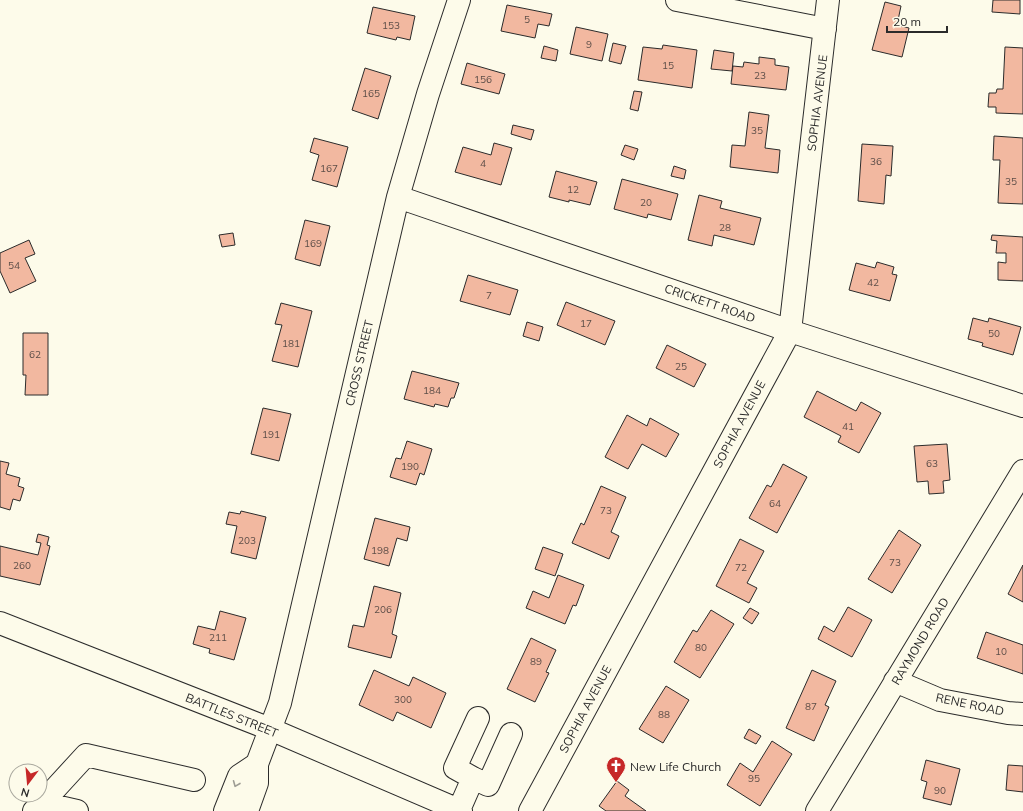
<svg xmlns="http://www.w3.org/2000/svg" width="1023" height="811" font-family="Mulish,sans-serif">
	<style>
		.building { fill: #f2b8a0; stroke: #2b2b2b }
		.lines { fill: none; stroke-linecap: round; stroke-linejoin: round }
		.minor-casing { stroke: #2b2b2b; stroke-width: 24 }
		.minor { stroke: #fdfbea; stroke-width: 22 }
		.oneway { stroke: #9e9d94 }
		.labels { text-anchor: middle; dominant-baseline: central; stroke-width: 3; stroke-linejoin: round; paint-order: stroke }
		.number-label { font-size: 10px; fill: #5d4e48 }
		.street-label { font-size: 12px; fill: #2b2b2b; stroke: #fdfbea }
		.poi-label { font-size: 12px; fill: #2b2b2b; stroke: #fdfbea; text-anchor: start }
	</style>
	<rect width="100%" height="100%" fill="#fdfbea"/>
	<path class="building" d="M 993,0 L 1020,0 L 1020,14 L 992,12 Z
		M 885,2 L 901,6 L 897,25 L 909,28 L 902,57 L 872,50 Z
		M 507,5 L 552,14 L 549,26 L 538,24 L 535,38 L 501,31 Z
		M 373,7 L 415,16 L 410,40 L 397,37 L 396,40 L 367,33 Z
		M 576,27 L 608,34 L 602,61 L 570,54 Z
		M 613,43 L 626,46 L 621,64 L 609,61 Z
		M 663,45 L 697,50 L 692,88 L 638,80 L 643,47 L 662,49 Z
		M 544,46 L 558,50 L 556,61 L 541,58 Z
		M 1005,47 L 1023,48 L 1023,114 L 996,113 L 996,107 L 988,107 L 989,93 L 996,93 L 997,89 L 1003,89 Z
		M 714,50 L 734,53 L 732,71 L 711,69 Z
		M 759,57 L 775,59 L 775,65 L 789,67 L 786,90 L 731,84 L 733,66 L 743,67 L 744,62 L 759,64 Z
		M 467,63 L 505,74 L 499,94 L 461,84 Z
		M 365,68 L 391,76 L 378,119 L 352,110 Z
		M 634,91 L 642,92 L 638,111 L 630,109 Z
		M 749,112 L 769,115 L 765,148 L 780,150 L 778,173 L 730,167 L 732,145 L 745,146 Z
		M 513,125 L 534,130 L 531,140 L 511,134 Z
		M 994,136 L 1023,138 L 1023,204 L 998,203 L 1000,160 L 993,160 Z
		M 314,138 L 348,147 L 337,187 L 312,180 L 319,155 L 310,152 Z
		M 494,143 L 512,148 L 501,185 L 455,172 L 463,147 L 491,155 Z
		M 862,144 L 893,146 L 891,176 L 886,175 L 884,204 L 858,201 Z
		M 625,145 L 638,149 L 634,160 L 621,155 Z
		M 674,166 L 686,170 L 684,179 L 671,176 Z
		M 556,171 L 597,182 L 590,205 L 569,200 L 569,202 L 549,197 Z
		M 622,179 L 678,194 L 671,220 L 648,214 L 647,218 L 614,209 Z
		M 699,195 L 722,201 L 720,208 L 761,218 L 754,245 L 714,235 L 712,246 L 688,240 Z
		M 305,220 L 330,226 L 320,266 L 295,259 Z
		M 233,233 L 235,245 L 222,247 L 219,235 Z
		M 992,235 L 1023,237 L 1023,281 L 998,280 L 998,262 L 1006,263 L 1006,253 L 996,253 L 997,241 L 991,240 Z
		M 29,240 L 35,254 L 25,258 L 36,281 L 10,293 L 0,271 L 0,253 Z
		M 877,262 L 894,267 L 892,274 L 897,275 L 890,301 L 849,290 L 856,263 L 875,268 Z
		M 468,275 L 518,290 L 510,315 L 460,301 Z
		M 566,302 L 615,321 L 605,345 L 557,325 Z
		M 281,303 L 312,311 L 298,367 L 272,361 L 282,325 L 275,324 Z
		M 973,318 L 988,322 L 989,318 L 1021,327 L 1013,355 L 982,346 L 983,343 L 968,339 Z
		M 527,322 L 543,327 L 539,341 L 523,336 Z
		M 23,333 L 48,333 L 48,395 L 25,395 L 26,375 L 23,375 Z
		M 667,345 L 706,364 L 694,387 L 656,368 Z
		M 412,371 L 459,383 L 454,398 L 451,398 L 448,407 L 435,404 L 434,407 L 404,399 Z
		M 817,391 L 856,411 L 861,402 L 881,413 L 859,453 L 838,442 L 841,436 L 804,417 Z
		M 263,408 L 291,414 L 279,461 L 251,454 Z
		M 627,415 L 647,426 L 650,418 L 679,434 L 666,457 L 642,444 L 628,469 L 605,457 Z
		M 407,441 L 432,449 L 424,475 L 420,473 L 416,485 L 390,477 L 396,458 L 401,459 Z
		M 947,444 L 950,480 L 943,481 L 944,493 L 929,494 L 928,481 L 917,482 L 914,446 Z
		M 0,461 L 9,463 L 6,474 L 20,478 L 18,486 L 24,488 L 20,501 L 13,499 L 10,510 L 0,507 Z
		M 783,464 L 807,477 L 777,533 L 749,518 L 767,485 L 771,487 Z
		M 601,486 L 626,497 L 611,532 L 619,536 L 609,559 L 572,543 L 581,523 L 584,525 Z
		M 241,511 L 266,517 L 256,559 L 231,553 L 237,526 L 226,524 L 229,512 L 240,514 Z
		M 375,518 L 410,527 L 407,541 L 397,538 L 389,566 L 364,559 Z
		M 899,530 L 921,545 L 892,593 L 868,579 Z
		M 38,534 L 49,537 L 47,545 L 50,546 L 40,585 L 0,576 L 0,546 L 38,555 L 41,543 L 36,542 Z
		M 740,539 L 764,551 L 747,583 L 757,588 L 749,603 L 716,586 Z
		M 543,547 L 563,554 L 555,576 L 535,569 Z
		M 1023,565 L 1023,602 L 1008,594 Z
		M 558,575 L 584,585 L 576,606 L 573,605 L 565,624 L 526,608 L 533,591 L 549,598 Z
		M 374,586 L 401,593 L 392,634 L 397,636 L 391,658 L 348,647 L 353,625 L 364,627 Z
		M 848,607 L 872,620 L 852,657 L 818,639 L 824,626 L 834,632 Z
		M 750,608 L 759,613 L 752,624 L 743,618 Z
		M 711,610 L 734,624 L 700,678 L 674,662 L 693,630 L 697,632 Z
		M 220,611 L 246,618 L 234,660 L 209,653 L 210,649 L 193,644 L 198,626 L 215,630 Z
		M 986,632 L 1023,645 L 1023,674 L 977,658 Z
		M 531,638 L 556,650 L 546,672 L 549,673 L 535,702 L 507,689 Z
		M 374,670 L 409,686 L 413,677 L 446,693 L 431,728 L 397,712 L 393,721 L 359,705 Z
		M 812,670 L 836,681 L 825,705 L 829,707 L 814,741 L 786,728 Z
		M 666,686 L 689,700 L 663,743 L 639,729 Z
		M 749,729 L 761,736 L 756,744 L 744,738 Z
		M 772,741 L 792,754 L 760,806 L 727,785 L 740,763 L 753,772 Z
		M 926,760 L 960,769 L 951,805 L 923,798 L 927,782 L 921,780 Z
		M 1008,765 L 1023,766 L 1023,792 L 1006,790 Z
		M 617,781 L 629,790 L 625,796 L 646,811 L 606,811 L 599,806 Z"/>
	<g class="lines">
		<defs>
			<path id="minor" d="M 677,0 L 825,29
				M 398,197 L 790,331 L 1023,406
				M 0,623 L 270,729 L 461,811
				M 895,681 L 940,700 L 1008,713 L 1023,714
				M 473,778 L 455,768 L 478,718
				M 42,803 L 86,755 L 194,780
				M 459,810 L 473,778 L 488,785 L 511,734
				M 34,811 L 42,803 L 77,811
				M 225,811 L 239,776 L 257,764
				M 247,811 L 257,783 L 257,764 L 280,703 L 398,197 L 428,94 L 459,0
				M 530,811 L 790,331 L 828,0
				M 817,811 L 1023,471"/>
		</defs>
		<use href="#minor" class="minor-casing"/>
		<use href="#minor" class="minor"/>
	</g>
	<defs><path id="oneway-chevron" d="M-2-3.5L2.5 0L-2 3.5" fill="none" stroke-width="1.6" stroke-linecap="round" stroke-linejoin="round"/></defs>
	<use class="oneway" href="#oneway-chevron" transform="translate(236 784) rotate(112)"/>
	<defs>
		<symbol id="church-pin" viewBox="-11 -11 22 30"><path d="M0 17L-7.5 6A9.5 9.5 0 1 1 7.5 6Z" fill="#c62828" stroke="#fdfbea"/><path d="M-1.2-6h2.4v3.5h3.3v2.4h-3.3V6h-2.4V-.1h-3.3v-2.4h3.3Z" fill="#fff"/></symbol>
	</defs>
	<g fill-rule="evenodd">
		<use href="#church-pin" x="605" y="755" width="22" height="30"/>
	</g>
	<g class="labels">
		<g class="number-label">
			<text x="527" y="19">5</text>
			<text x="391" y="25">153</text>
			<text x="589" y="44">9</text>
			<text x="668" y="65">15</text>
			<text x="760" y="75">23</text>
			<text x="483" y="79">156</text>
			<text x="371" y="93">165</text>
			<text x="757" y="130">35</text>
			<text x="876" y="161">36</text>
			<text x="483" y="163">4</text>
			<text x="329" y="168">167</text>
			<text x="1011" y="181">35</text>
			<text x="573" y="189">12</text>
			<text x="646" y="202">20</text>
			<text x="725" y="227">28</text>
			<text x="313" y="243">169</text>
			<text x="14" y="265">54</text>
			<text x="873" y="282">42</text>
			<text x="489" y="295">7</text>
			<text x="586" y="323">17</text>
			<text x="994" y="333">50</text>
			<text x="291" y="343">181</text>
			<text x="35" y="354">62</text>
			<text x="681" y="366">25</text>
			<text x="432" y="390">184</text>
			<text x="848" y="426">41</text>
			<text x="271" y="434">191</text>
			<text x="932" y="463">63</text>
			<text x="410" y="466">190</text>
			<text x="775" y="503">64</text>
			<text x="606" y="510">73</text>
			<text x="247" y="540">203</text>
			<text x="380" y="550">198</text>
			<text x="895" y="562">73</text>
			<text x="22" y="565">260</text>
			<text x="741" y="567">72</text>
			<text x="383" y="609">206</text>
			<text x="218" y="637">211</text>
			<text x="701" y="647">80</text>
			<text x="1001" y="651">10</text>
			<text x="536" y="661">89</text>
			<text x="403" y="699">300</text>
			<text x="811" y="706">87</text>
			<text x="664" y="714">88</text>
			<text x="754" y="778">95</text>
			<text x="940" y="790">90</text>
		</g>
		<g class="street-label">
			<text transform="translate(817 103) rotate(-83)">SOPHIA AVENUE</text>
			<text transform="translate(710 303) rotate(19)">CRICKETT ROAD</text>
			<text transform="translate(359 363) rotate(-77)">CROSS STREET</text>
			<text transform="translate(739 424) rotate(-62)">SOPHIA AVENUE</text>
			<text transform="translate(920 641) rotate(-59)">RAYMOND ROAD</text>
			<text transform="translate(970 704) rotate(12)">RENE ROAD</text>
			<text transform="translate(585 709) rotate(-62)">SOPHIA AVENUE</text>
			<text transform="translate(232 715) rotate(22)">BATTLES STREET</text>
		</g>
		<g class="poi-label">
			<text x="630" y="766">New Life Church</text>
		</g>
	</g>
	<g transform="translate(28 783) rotate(196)"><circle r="19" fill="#fdfbea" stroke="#a9a89e"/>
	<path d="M0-3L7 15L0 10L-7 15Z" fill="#c62828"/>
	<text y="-6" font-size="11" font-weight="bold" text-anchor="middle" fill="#2b2b2b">N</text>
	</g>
	<path d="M887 26v6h60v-6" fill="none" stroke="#2b2b2b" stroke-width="2"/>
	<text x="893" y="26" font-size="12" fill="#2b2b2b" stroke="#fdfbea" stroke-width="3" paint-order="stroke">20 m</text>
</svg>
